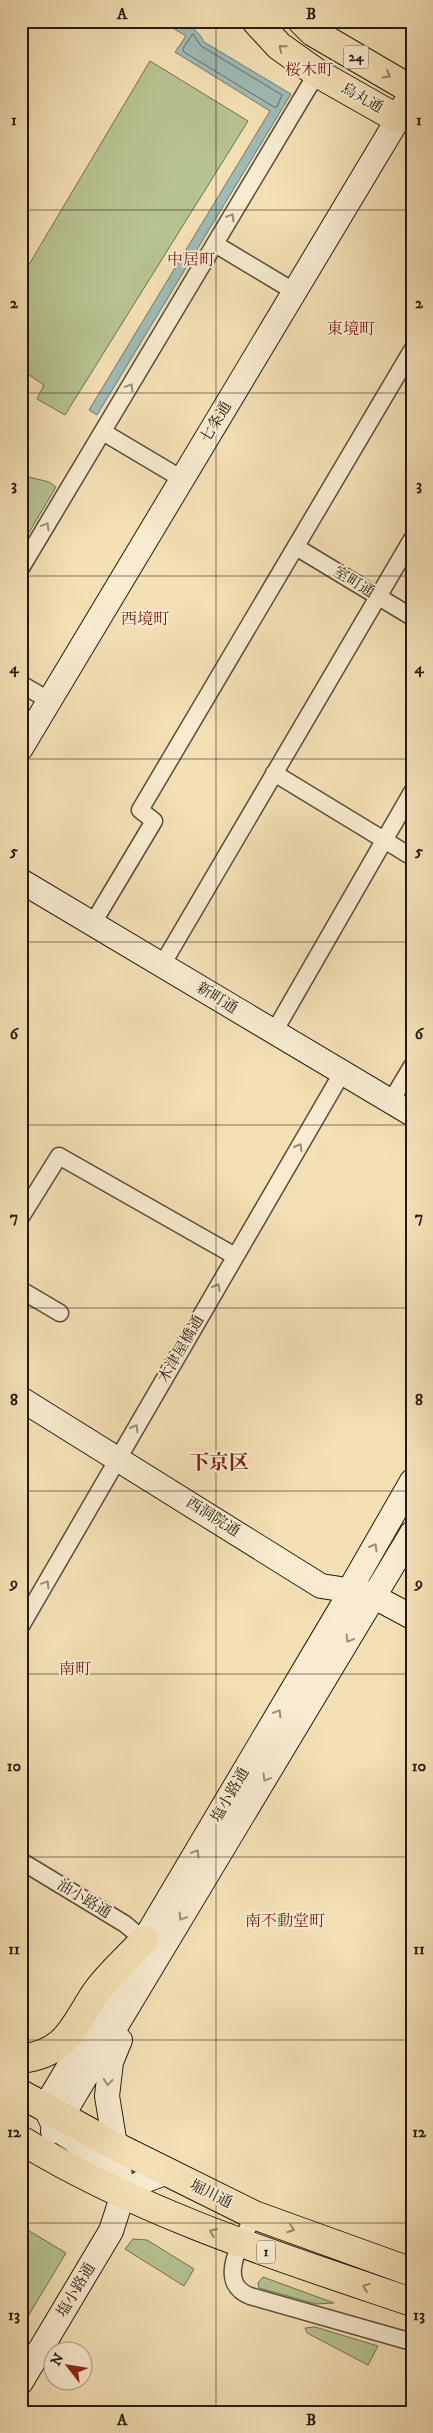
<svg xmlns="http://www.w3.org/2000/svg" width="433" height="2433" font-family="'IM FELL DW Pica','Noto Serif JP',serif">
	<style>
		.green { fill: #b7c391; stroke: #6e7052 }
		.water { fill: #9fbbb6; stroke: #6e7b75 }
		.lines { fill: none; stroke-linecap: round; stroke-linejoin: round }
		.shore { stroke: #626c64; stroke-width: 1 }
		.street-casing { stroke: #594d3c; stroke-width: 19 }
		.secondary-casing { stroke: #251c13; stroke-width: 26 }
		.highway-casing { stroke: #251c13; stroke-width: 30 }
		.street { stroke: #f8ebcf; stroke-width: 16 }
		.secondary { stroke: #f8ebcf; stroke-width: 24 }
		.highway { stroke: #f4e0b5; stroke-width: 28 }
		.oneway { stroke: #97886c }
		.oneway2 { stroke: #998e7a }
		.grid { fill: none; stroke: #251c13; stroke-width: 1; stroke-opacity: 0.55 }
		.labels { text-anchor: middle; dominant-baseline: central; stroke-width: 4; stroke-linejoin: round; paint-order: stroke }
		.shield { fill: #f8ebcf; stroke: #645a4b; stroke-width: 1 }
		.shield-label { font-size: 14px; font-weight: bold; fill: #251c13 }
		.street-label { font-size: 15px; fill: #251c13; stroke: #f8ebcf }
		.neighbourhood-label { font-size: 16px; fill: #7a1f14; stroke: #f8ebcf }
		.district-label { font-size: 20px; font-weight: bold; fill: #7a1f14; stroke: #f8ebcf }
		.neatline { fill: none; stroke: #251c13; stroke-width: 2 }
		.grid-label { font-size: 16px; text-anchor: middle; font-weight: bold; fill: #251c13 }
	</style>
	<rect width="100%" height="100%" fill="#f4e0b5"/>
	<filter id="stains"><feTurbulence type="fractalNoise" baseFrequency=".004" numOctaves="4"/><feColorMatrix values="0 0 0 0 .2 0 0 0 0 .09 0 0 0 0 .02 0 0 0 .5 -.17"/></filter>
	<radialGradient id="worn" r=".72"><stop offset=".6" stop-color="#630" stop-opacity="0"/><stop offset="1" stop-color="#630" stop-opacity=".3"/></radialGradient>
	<path class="green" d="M 150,61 L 248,121 L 65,415 L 37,399 L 44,385 L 26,373 L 21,380 L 21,278 Z
		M 29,477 L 49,482 L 56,487 L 21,546 L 21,489 Z
		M 21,2226 L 66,2253 L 21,2328 Z
		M 133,2239 L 147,2240 L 194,2269 L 184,2286 L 125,2249 Z
		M 263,2277 L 334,2303 L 316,2304 L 259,2288 L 258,2283 Z
		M 315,2327 L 378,2346 L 368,2365 L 307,2333 L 305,2328 Z"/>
	<path class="water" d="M 161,21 C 180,21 195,24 204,42 L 291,94 L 97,415 L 89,410 L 270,111 L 175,52 L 186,36 Z"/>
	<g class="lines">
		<path class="shore" d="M 193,34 L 201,46 L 282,95 L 277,107 L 274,107 L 184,52 L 183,49 Z"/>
		<defs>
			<path id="street" d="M 215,244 L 295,292
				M 103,432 L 182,479
				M 296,547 L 412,617
				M 21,568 L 317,73
				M 21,684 L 50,701
				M 274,773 L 412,857
				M 93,923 L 154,821 L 140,810 L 412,350
				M 162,965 L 412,539
				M 274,1032 L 412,792
				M 391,1101 L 412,1066
				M 21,1217 L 59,1156 L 235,1256
				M 21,1290 L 60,1313
				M 21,1626 L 342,1073
				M 21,1861 L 125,1924 L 144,1940
				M 254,2215 C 244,2238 214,2282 250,2296 L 412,2342"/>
			<path id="secondary" d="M 21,748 L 398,119
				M 21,881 L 412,1114
				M 21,1399 L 321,1586 L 367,1593 L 412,1617
				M 53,2131 L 412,1533
				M 123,2194 L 109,2174 L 90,2155 L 74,2140 L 55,2128 L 45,2107 L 347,1598 L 350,1589 L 412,1481
				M 123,2194 L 144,2181 L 167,2172
				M 21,2382 L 111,2231 L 123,2194 L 107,2096 L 111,2062 L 120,2040"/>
			<path id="highway" d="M 256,21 L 279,46 L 317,73 L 398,119 L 412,96
				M 302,21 L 313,32 L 412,90
				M 21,2059 C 69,2053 74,2024 97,1991 C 110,1973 129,1957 144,1940
				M 21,2094 L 115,2146 L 254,2215 L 412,2272
				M 21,2140 C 142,2214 279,2257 412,2302"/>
		</defs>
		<use href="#street" class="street-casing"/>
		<use href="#secondary" class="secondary-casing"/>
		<use href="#highway" class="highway-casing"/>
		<use href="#street" class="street"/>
		<use href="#secondary" class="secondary"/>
		<use href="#highway" class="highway"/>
	</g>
	<defs><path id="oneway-chevron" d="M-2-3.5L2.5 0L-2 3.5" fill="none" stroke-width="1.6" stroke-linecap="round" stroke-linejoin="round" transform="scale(1.25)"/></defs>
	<g class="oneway">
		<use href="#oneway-chevron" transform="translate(282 48) rotate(-141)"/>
		<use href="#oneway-chevron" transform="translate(387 75) rotate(31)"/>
		<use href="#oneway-chevron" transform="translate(291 2229) rotate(20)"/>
		<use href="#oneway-chevron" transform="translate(213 2232) rotate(-157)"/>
		<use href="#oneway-chevron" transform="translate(366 2287) rotate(-161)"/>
	</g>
	<g class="oneway2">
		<use href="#oneway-chevron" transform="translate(231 217) rotate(-59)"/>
		<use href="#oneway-chevron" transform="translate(130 387) rotate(-59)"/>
		<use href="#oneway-chevron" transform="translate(46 526) rotate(-59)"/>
		<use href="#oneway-chevron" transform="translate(299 1147) rotate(-60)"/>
		<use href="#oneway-chevron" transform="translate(217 1287) rotate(-60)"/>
		<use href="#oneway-chevron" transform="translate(135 1428) rotate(-60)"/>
		<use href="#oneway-chevron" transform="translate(374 1547) rotate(-60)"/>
		<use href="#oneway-chevron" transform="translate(46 1584) rotate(-59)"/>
		<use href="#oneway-chevron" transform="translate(349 1639) rotate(121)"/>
		<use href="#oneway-chevron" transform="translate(278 1713) rotate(-59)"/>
		<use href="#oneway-chevron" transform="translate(266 1778) rotate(121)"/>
		<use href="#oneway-chevron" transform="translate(196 1853) rotate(-59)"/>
		<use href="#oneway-chevron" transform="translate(182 1917) rotate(121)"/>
		<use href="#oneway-chevron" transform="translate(108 2082) rotate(95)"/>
	</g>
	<path class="grid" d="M 216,21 L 216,2412M 21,210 L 412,210M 21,393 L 412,393M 21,576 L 412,576M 21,759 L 412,759M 21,942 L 412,942M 21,1125 L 412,1125M 21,1308 L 412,1308M 21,1491 L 412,1491M 21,1674 L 412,1674M 21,1857 L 412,1857M 21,2040 L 412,2040M 21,2223 L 412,2223"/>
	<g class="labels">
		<g class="shield">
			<rect x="343.5" y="45.5" width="25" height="23" rx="4"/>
			<rect x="257" y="2240.5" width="18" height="23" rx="4"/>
		</g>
		<g class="shield-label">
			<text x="356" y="57">24</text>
			<text x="266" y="2252">1</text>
		</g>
		<g class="street-label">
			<text transform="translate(362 98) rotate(29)">烏丸通</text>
			<text transform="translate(216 422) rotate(-59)">七条通</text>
			<text transform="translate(354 582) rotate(31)">室町通</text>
			<text transform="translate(217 998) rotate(32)">新町通</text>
			<text transform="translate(181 1349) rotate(-60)">木津屋橋通</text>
			<text transform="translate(213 1517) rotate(32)">西洞院通</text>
			<text transform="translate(230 1795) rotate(-60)">塩小路通</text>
			<text transform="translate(84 1899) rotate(31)">油小路通</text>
			<text transform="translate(211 2194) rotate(26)">堀川通</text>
			<text transform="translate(76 2290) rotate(-59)">塩小路通</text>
		</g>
		<g class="neighbourhood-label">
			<text x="309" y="70">桜木町</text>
			<text x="191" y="260">中居町</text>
			<text x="351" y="329">東境町</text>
			<text x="145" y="619">西境町</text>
			<text x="75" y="1669">南町</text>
			<text x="285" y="1921">南不動堂町</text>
		</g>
		<g class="district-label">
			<text x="219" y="1463">下京区</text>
		</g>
	</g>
	<rect width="433" height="2433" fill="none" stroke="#f4e0b5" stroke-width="55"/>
	<g transform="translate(68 2366) rotate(301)"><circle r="24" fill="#f8ebcf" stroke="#a49884"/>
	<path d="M0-4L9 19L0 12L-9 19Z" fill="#8f2418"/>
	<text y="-8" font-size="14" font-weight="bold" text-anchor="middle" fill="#251c13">N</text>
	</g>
	<rect x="28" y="28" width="378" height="2378" class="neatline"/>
	<g class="grid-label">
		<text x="122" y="19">A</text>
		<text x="311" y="19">B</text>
		<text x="14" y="125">1</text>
		<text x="419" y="125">1</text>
		<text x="14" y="308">2</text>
		<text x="419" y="308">2</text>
		<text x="14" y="490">3</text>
		<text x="419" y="490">3</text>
		<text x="14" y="673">4</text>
		<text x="419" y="673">4</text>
		<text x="14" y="856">5</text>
		<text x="419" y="856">5</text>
		<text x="14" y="1039">6</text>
		<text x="419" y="1039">6</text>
		<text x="14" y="1222">7</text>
		<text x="419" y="1222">7</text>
		<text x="14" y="1405">8</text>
		<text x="419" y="1405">8</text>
		<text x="14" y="1588">9</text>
		<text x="419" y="1588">9</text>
		<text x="14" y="1771">10</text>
		<text x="419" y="1771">10</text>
		<text x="14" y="1954">11</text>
		<text x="419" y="1954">11</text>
		<text x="14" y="2137">12</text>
		<text x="419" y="2137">12</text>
		<text x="14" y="2320">13</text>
		<text x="419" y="2320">13</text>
		<text x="122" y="2425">A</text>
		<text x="311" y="2425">B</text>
	</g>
	<rect width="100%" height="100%" filter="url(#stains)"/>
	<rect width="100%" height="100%" fill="url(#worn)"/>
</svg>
